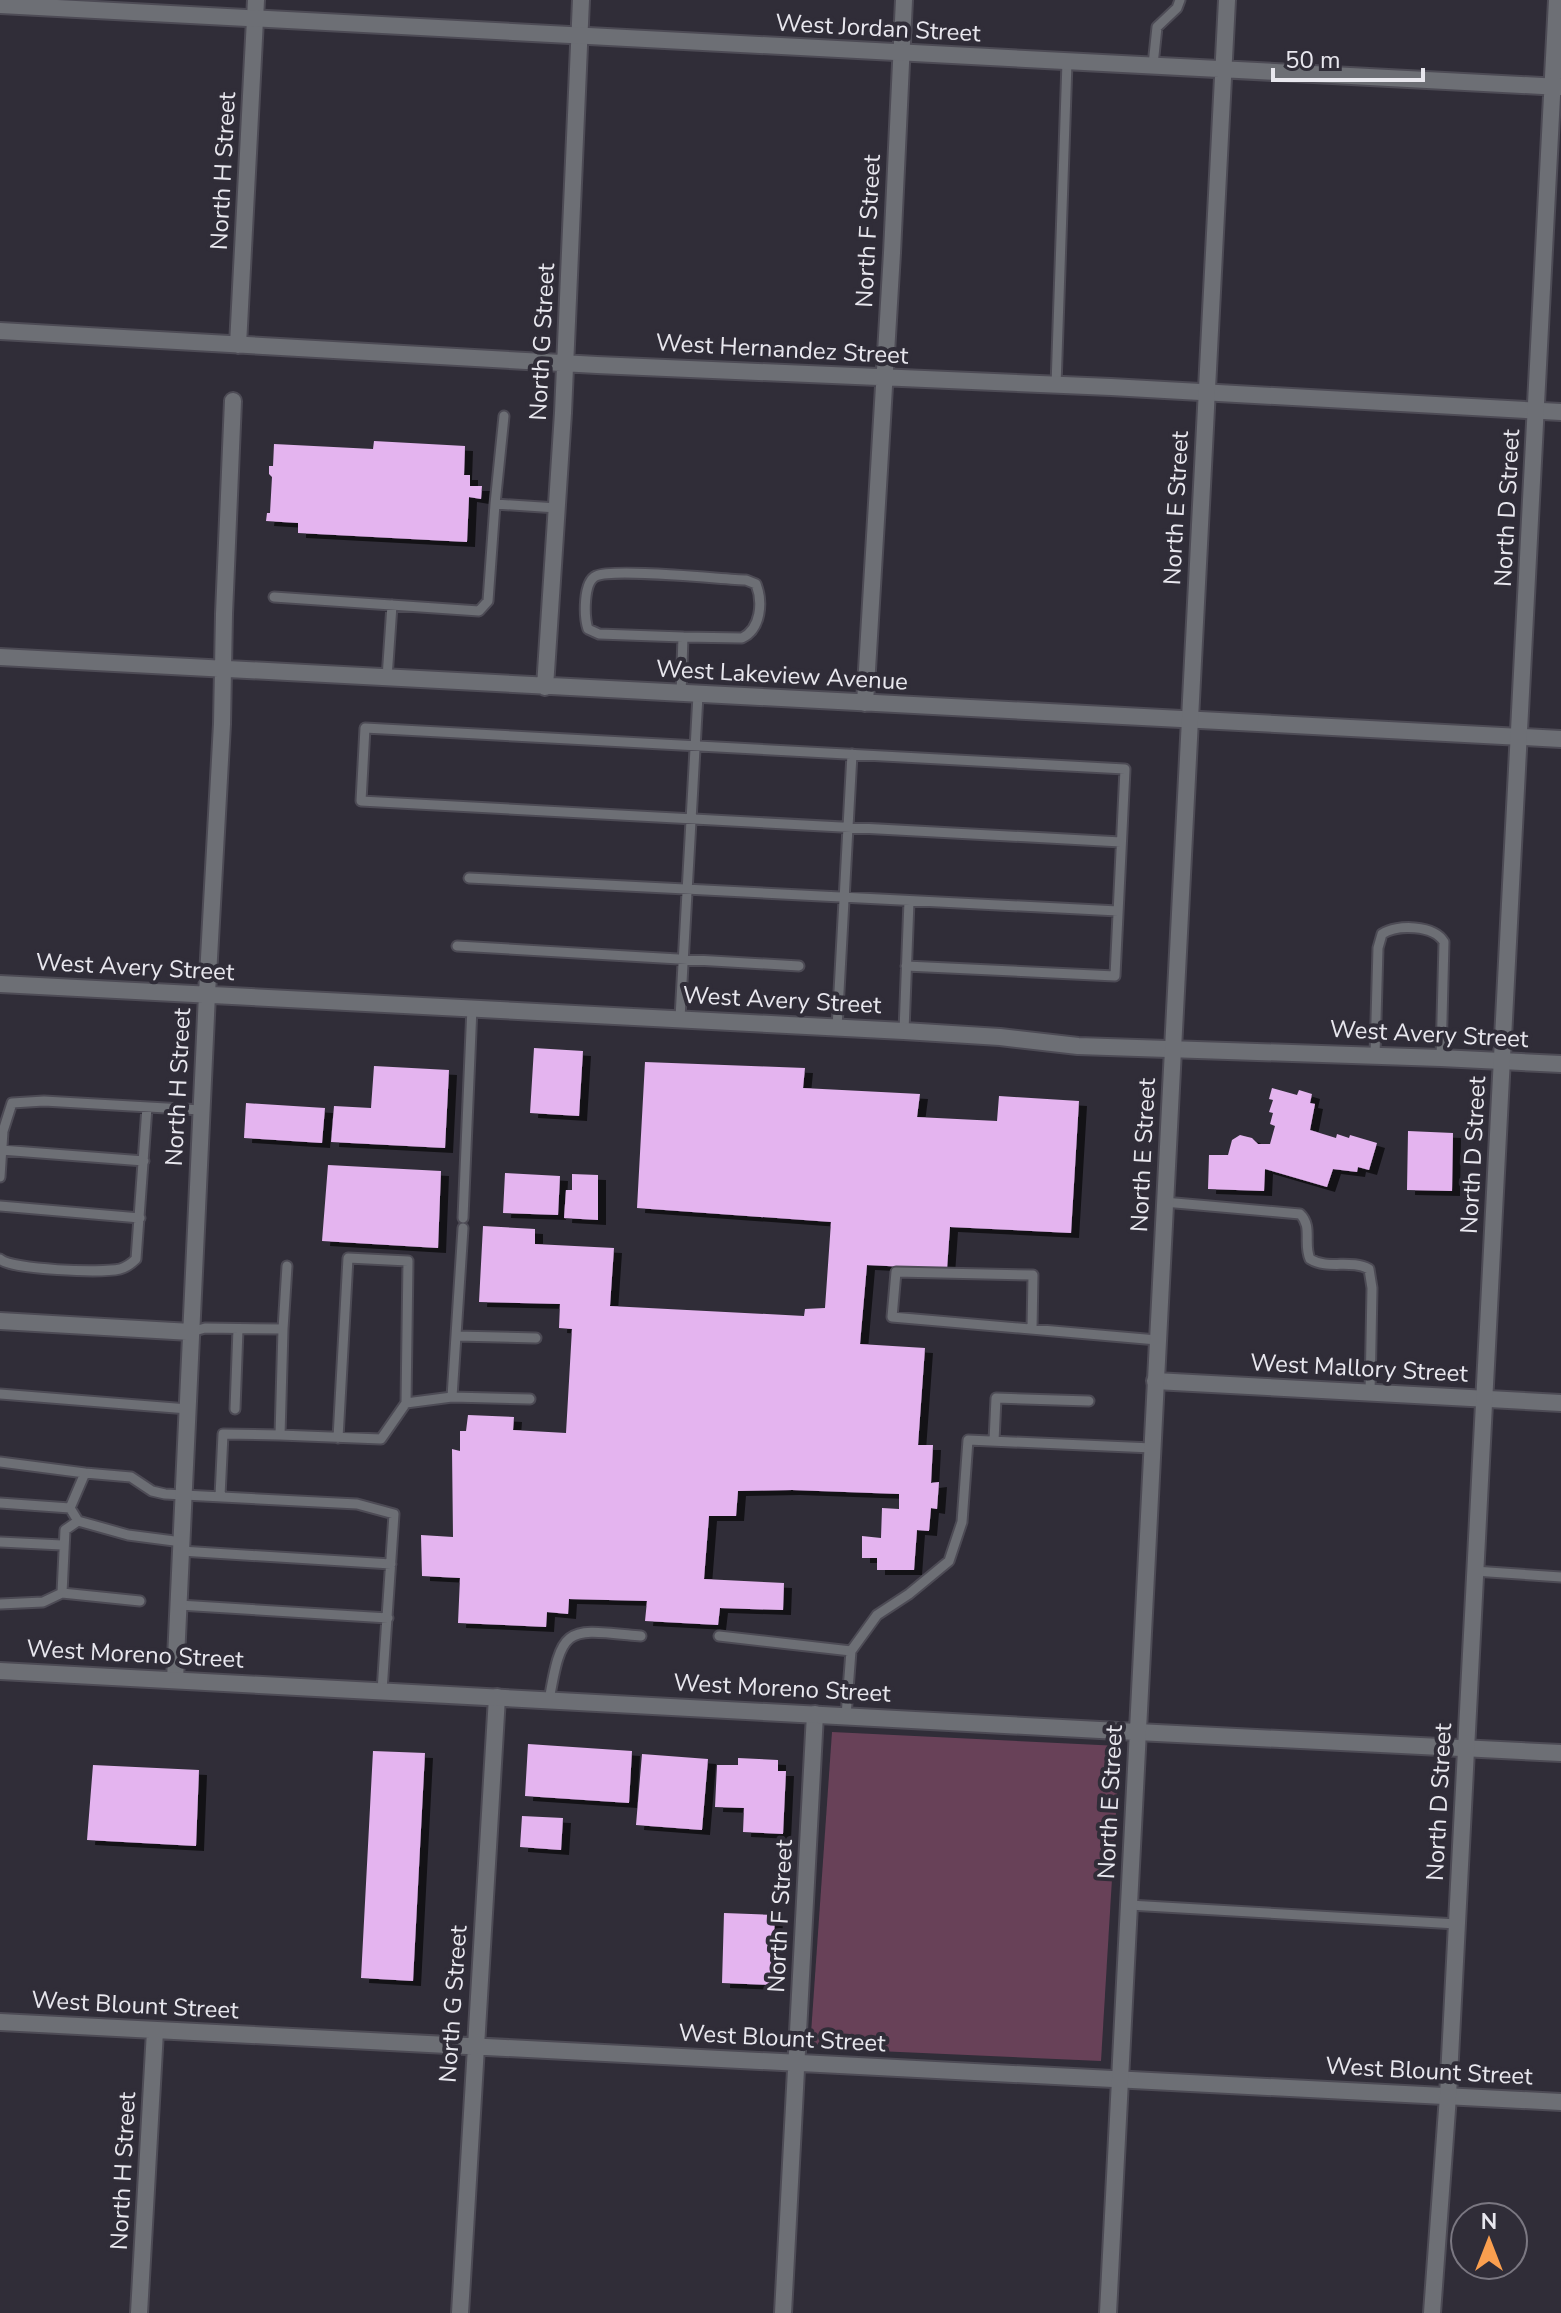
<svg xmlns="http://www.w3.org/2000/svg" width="1561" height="2313" font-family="'Nunito Sans',sans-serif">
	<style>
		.green { fill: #684158 }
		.building { fill: #e4b4ef; filter: url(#shadow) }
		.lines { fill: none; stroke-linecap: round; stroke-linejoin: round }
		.service-casing { stroke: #4d4b55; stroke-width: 13 }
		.minor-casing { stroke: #4d4b55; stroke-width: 20 }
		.tertiary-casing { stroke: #4d4b55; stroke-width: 20 }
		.service { stroke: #6d6f75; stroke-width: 9 }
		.minor { stroke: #6d6f75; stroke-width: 16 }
		.tertiary { stroke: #6d6f75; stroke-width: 16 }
		.labels { text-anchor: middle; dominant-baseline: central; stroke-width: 8; stroke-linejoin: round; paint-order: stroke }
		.street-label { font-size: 24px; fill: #e8e7ee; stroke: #302d38 }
	</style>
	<defs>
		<filter id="shadow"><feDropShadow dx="8" dy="5" stdDeviation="0" flood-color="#0009"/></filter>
	</defs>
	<rect width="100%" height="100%" fill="#302d38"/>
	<path class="green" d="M 832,1732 L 1120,1746 L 1101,2061 L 810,2048 Z"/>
	<path class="building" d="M 374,441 L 465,446 L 464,475 L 470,475 L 470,486 L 482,486 L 481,499 L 469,497 L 467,542 L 298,533 L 298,523 L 266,521 L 267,513 L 270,513 L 272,477 L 269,474 L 269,466 L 273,466 L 274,444 L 373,449 Z
		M 534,1048 L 583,1051 L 579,1116 L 530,1113 Z
		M 645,1062 L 805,1068 L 803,1088 L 920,1094 L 917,1117 L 997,1121 L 999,1096 L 1079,1101 L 1071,1233 L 950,1227 L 947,1269 L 867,1265 L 860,1344 L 925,1348 L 918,1445 L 933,1445 L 931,1483 L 939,1482 L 937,1509 L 931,1508 L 929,1531 L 917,1530 L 914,1570 L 877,1570 L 877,1558 L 862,1558 L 862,1536 L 881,1538 L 882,1508 L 899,1509 L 899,1494 L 792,1490 L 738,1491 L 736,1516 L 709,1516 L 704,1579 L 784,1583 L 783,1610 L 720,1608 L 718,1625 L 645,1621 L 647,1601 L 569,1599 L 568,1614 L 547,1612 L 546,1627 L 458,1623 L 460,1578 L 422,1576 L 421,1535 L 453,1537 L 452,1449 L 460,1451 L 460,1431 L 466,1431 L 468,1415 L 514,1417 L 513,1430 L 566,1433 L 572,1329 L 559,1328 L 560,1304 L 479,1302 L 483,1226 L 535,1229 L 535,1244 L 614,1248 L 610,1306 L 804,1316 L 805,1309 L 825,1308 L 831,1222 L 637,1208 Z
		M 374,1066 L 449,1070 L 445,1148 L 331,1142 L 334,1106 L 371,1108 Z
		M 1272,1088 L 1297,1095 L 1299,1090 L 1312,1094 L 1310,1103 L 1315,1104 L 1310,1130 L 1336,1138 L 1337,1134 L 1349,1138 L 1350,1135 L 1377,1143 L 1369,1170 L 1358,1167 L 1357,1172 L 1333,1169 L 1327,1187 L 1265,1169 L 1264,1191 L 1208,1189 L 1209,1155 L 1228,1155 L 1232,1140 L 1240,1135 L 1252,1138 L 1258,1144 L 1270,1144 L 1275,1126 L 1270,1124 L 1273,1113 L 1269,1112 L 1273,1100 L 1269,1099 Z
		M 246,1103 L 325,1108 L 322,1143 L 244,1138 Z
		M 1408,1131 L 1453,1133 L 1452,1191 L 1407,1190 Z
		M 328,1165 L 441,1171 L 438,1248 L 322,1241 Z
		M 505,1173 L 560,1176 L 558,1215 L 503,1213 Z
		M 572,1174 L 598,1175 L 598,1220 L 564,1218 L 566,1190 L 572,1190 Z
		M 528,1744 L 632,1751 L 629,1803 L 525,1796 Z
		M 373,1751 L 425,1753 L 413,1981 L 361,1978 Z
		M 642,1754 L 708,1759 L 702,1830 L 636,1825 Z
		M 738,1758 L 778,1760 L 778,1771 L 786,1771 L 783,1834 L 743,1832 L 744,1808 L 715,1807 L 717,1765 L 738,1765 Z
		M 93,1765 L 199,1770 L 196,1846 L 87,1840 Z
		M 522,1816 L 563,1818 L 561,1850 L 520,1847 Z
		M 724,1913 L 775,1915 L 772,1985 L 722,1983 Z"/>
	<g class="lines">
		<defs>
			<path id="service" d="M 1153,65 L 1157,27 L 1177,8 L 1180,0
				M 1056,386 L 1067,62
				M 495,504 L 504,416
				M 274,597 L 479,611 L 488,601 L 495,504 L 557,508
				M 387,678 L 392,605
				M 681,694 L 683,637 L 742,638 C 761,629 763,602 756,584 L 746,580 C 720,579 614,568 596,576 C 583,582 584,617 588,629 L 599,634 L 683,637
				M 469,878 L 1118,911
				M 457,946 L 799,966
				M 906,966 L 1115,976 L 1125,769 L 365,728 L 361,801 L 1121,842
				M 680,1018 L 698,695
				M 837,1028 L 852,754
				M 904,1031 L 909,901
				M 1375,1055 L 1378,948 L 1382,934 C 1397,924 1434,925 1444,942 L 1441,1058
				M 1,1150 L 144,1161
				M 0,1177 L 3,1131 L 12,1103 L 44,1101 L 201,1110
				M 1164,1202 L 1300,1214 C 1313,1226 1303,1244 1310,1259 C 1328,1270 1351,1259 1369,1269 L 1372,1288 L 1370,1393
				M 0,1206 L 140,1218
				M 463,1218 L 472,1007
				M 463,1228 L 452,1397 L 530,1399
				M 0,1259 C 12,1270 101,1273 120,1269 C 127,1267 131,1264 136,1259 L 147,1107
				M 1032,1328 L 1033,1275 L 896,1272 L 892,1317 L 1157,1340
				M 283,1329 L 287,1266
				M 191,1332 L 205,1328 L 283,1329 L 280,1435 L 223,1434 L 220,1496
				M 456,1336 L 536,1338
				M 0,1394 L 188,1409
				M 235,1409 L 238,1329
				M 280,1435 L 381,1439 L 406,1403 L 452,1397
				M 338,1438 L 348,1258 L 408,1261 L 406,1403
				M 994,1441 L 996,1398 L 1089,1401
				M 0,1462 L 85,1473
				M 0,1503 L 70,1508
				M 78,1521 L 70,1508 L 85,1473 L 131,1477 L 152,1491 L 165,1494 L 357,1504 L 394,1514 L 382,1691
				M 0,1542 L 62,1545
				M 181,1551 L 391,1564
				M 1474,1571 L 1561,1577
				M 62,1593 L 140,1601
				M 0,1604 L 43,1602 L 62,1593 L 65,1530 L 78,1521 L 128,1535 L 182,1542
				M 179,1605 L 388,1618
				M 719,1636 L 851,1651
				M 549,1701 C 562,1623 567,1629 641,1636
				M 846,1716 L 851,1651 L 877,1615 L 909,1594 L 949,1561 L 962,1522 L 968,1440 L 1152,1448
				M 1129,1905 L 1457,1924"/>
			<path id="minor" d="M 0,331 L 597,365 L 1111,387 L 1561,412
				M 238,345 L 256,0
				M 0,657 L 1561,739
				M 545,687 L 563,413 L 581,0
				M 865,703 L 892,253 L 904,0
				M 0,984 L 904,1031 L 1000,1037 L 1078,1046 L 1441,1058 L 1561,1064
				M 0,1321 L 191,1332
				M 1155,1381 L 1561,1403
				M 175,1680 L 207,994 L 222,724 L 224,614 L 233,401
				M 1137,1732 L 1561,1753
				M 0,2022 L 1561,2102
				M 139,2313 L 155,2031
				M 460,2313 L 497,1697
				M 783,2313 L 815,1714"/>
			<path id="tertiary" d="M 0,5 L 1560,87
				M 0,1671 L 1137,1732
				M 1108,2313 L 1227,0
				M 1432,2313 L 1448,2096 L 1557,0"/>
		</defs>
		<use href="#service" class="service-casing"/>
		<use href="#minor" class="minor-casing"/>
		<use href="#tertiary" class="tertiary-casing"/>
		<use href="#service" class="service"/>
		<use href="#minor" class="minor"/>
		<use href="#tertiary" class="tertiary"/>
	</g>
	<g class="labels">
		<g class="street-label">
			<text transform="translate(878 28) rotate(3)">West Jordan Street</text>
			<text transform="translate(223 171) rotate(-87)">North H Street</text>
			<text transform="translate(868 231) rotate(-87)">North F Street</text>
			<text transform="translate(542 342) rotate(-87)">North G Street</text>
			<text transform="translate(782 349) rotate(3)">West Hernandez Street</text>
			<text transform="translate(1176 508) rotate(-87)">North E Street</text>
			<text transform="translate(1507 508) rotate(-87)">North D Street</text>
			<text transform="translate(782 675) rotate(3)">West Lakeview Avenue</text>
			<text transform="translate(135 967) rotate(3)">West Avery Street</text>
			<text transform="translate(782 1000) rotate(3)">West Avery Street</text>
			<text transform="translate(1429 1034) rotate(3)">West Avery Street</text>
			<text transform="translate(178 1087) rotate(-87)">North H Street</text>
			<text transform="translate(1143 1155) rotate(-87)">North E Street</text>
			<text transform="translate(1473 1155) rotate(-87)">North D Street</text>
			<text transform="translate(1359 1368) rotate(3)">West Mallory Street</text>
			<text transform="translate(135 1654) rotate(3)">West Moreno Street</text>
			<text transform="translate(782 1688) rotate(3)">West Moreno Street</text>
			<text transform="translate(1110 1802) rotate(-87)">North E Street</text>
			<text transform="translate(1439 1802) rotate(-87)">North D Street</text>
			<text transform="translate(780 1916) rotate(-87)">North F Street</text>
			<text transform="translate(453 2004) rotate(-86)">North G Street</text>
			<text transform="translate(135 2005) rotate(3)">West Blount Street</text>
			<text transform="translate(782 2038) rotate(3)">West Blount Street</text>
			<text transform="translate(1429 2071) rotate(3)">West Blount Street</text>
			<text transform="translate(123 2171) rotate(-87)">North H Street</text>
		</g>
	</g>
	<g transform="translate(1489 2241)"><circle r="38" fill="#302d38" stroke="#7a7781" stroke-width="2"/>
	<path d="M0-6L14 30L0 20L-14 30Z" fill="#fa9f4f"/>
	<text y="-12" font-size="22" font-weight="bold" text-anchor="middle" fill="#e8e7ee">N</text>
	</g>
	<path d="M1273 68v12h150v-12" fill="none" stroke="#e8e7ee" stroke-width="4"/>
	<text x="1285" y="68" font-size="24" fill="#e8e7ee" stroke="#302d38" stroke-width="6" paint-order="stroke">50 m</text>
</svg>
